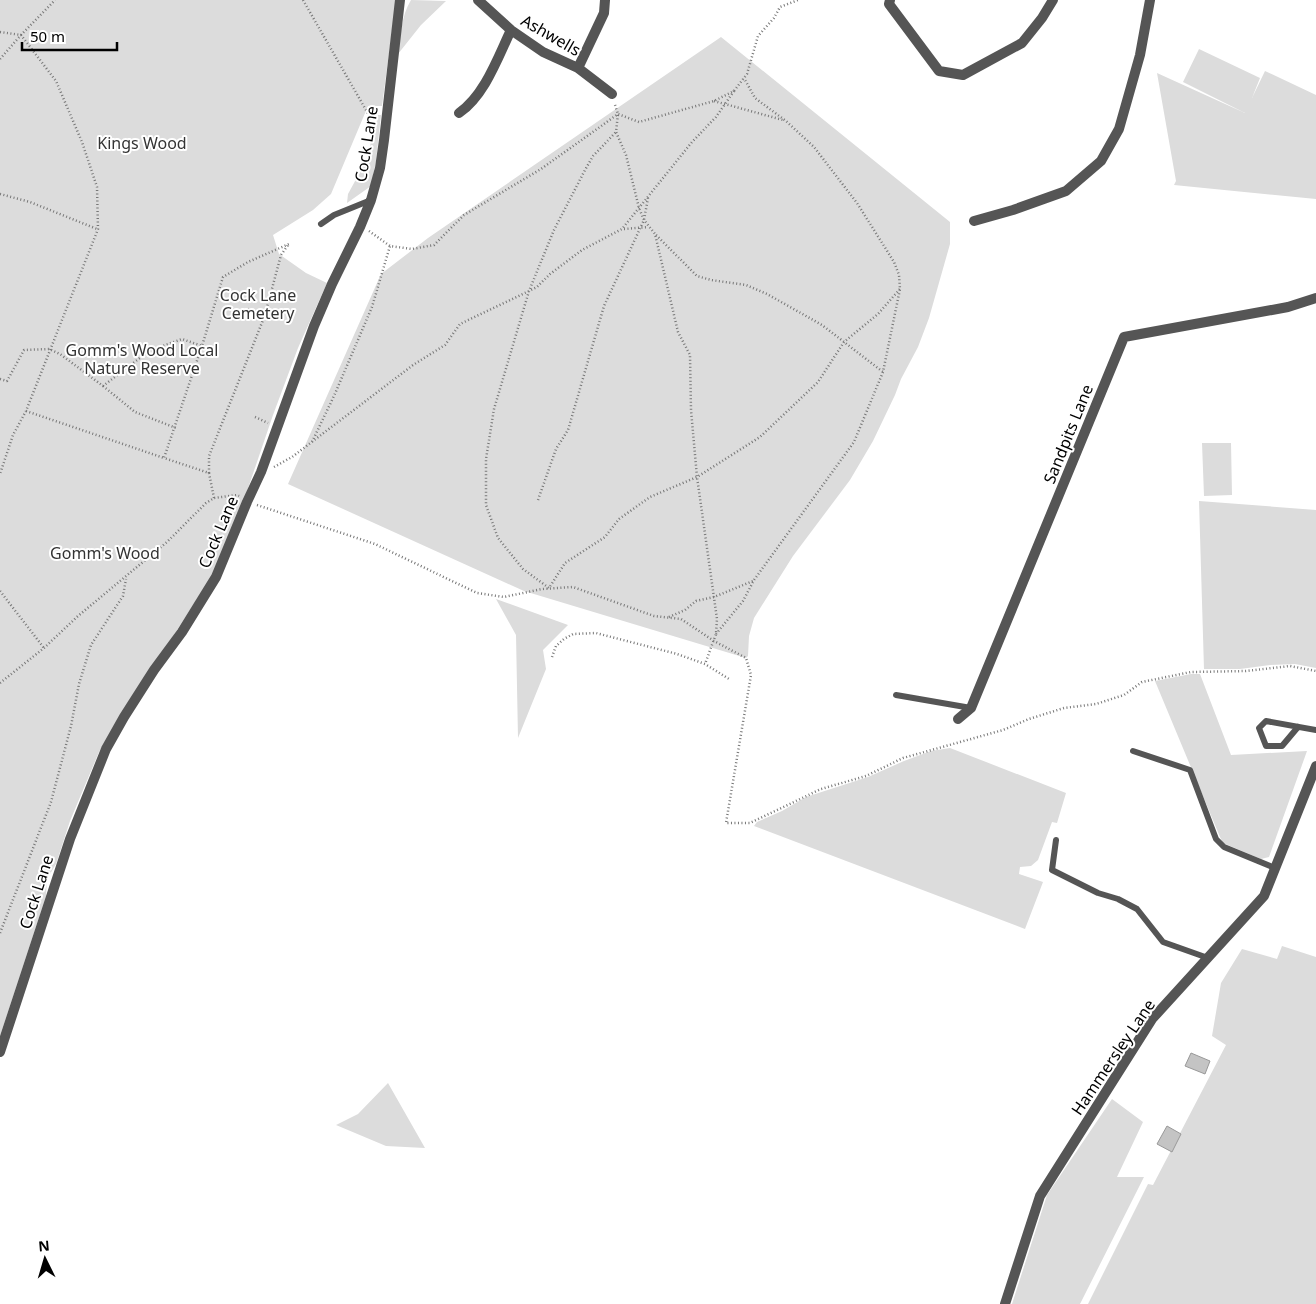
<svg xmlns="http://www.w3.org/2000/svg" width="1316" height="1304" font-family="'Noto Sans',sans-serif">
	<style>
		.green { fill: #dcdcdc }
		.building { fill: #c4c4c4; stroke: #999 }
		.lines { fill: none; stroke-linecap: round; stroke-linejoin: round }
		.path { stroke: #777; stroke-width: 2.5; stroke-dasharray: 1 2.5; stroke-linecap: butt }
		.lane { stroke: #555; stroke-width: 6 }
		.street { stroke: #555; stroke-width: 10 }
		.labels { text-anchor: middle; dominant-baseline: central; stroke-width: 4; stroke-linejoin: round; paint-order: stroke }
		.street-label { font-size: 16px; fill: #000; stroke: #fff }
		.park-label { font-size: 16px; fill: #333; stroke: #fff }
	</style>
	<rect width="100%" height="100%" fill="#fff"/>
	<path class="green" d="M 0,0 L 396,0 L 382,106 L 368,106 L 331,194 L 313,210 L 273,235 L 279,254 L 306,273 L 327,283 L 298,348 L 273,415 L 244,500 L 213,578 L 202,591 L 99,752 L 70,821 L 56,864 L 47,879 L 46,896 L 0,1036 Z
		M 411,0 L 446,1 L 421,25 L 398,54 C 401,35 401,16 411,0 Z
		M 721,37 L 950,222 L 950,244 L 929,318 L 918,347 L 901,379 L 895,395 L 873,441 L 850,480 L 793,556 L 754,618 L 749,636 L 748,656 L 746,658 L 524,591 L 288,484 L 381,274 L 428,238 Z
		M 1199,49 L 1260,78 L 1252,98 L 1265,71 L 1316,95 L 1316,199 L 1174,185 L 1176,181 L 1157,73 L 1245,113 L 1183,82 Z
		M 378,115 L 381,115 L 376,161 L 371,186 L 347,203 L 348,194 L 366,161 Z
		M 1202,443 L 1231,443 L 1232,495 L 1204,496 Z
		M 1199,501 L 1316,510 L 1316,668 L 1295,664 L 1270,665 L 1240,669 L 1204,669 Z
		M 496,599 L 568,625 L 543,650 L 546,669 L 518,738 L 516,635 Z
		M 1191,674 L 1200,674 L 1231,755 L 1307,751 L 1269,857 L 1261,859 L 1223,843 L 1220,837 L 1155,681 Z
		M 950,748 L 1066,793 L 1057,823 L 1052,822 L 1038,860 L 1031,866 L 1020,867 L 1019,874 L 1043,882 L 1025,929 L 754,826 L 757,822 L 782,811 L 806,797 L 868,777 L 904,761 L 931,751 Z
		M 1282,946 L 1316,957 L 1316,1304 L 1088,1304 L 1148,1184 L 1153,1185 L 1226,1045 L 1212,1036 L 1221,983 L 1242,949 L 1277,959 Z
		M 388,1083 L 425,1148 L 386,1146 L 336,1125 L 358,1114 Z
		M 1112,1099 L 1143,1122 L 1117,1177 L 1144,1177 L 1080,1304 L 1012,1304 L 1047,1195 Z"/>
	<path class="building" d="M 1191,1053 L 1210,1061 L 1205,1074 L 1185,1066 Z
		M 1167,1126 L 1181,1134 L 1172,1152 L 1157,1144 Z"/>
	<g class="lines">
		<path class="path" d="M 303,0 L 374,124
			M 0,32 L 21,35 L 55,0
			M 0,59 L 21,35 L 56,81 L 82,142 L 97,187 L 98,229 L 26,411 L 13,435 L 0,474
			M 734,91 L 716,117 L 692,142 L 622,229 L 582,250 L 550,274 L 537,287 L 529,291 L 494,409 L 486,459 L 486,505 L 498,538 L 523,569 L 549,588 L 565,563 L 605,537 L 619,519 L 650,497 L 697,477 L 760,437 L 818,382 L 844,342 L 878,314 L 900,289
			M 714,101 L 783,120
			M 615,105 L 618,114 L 616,132 L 626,155 L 639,208 L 644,220 L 655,234 L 678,332 L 690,355 L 691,410 L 697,477 L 717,619 L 716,634 L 705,664
			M 0,194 L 30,202 L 97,229
			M 624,229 L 648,227
			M 369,231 L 390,246 L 412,249 L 434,245 L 464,215 L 541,169 L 618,114 L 639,122 L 714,101 L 734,91 L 747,74 L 758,36 L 774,18 L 780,7 L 798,0
			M 656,235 L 697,276 L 711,280 L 746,285 L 767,294 L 822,325 L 883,372
			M 248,309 L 265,315
			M 0,379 L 7,381 L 24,350 L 49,349 L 60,354 L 103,386 L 149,351 L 182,339 L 202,346
			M 103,386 L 135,412 L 176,428
			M 26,411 L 164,458
			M 255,417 L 268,423
			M 312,442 L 334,396 L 372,307 L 390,246
			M 274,467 L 292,457 L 413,365 L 445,345 L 460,324 L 529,291 L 554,230 L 585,170 L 593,156 L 616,132
			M 209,473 L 209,456 L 265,315 L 281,255 L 288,245
			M 214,498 L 209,473 L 164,458 L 202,346 L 223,277 L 248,262 L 289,244
			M 538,500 L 556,449 L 568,430 L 604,306 L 644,220 L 648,198
			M 257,505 L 375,544 L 477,593 L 504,597 L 542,589 L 573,587 L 654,616 L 681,619 L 714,641 L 746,658 L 751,675 L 726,823 L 750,823 L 821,789 L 866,776 L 903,758 L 1003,730 L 1029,719 L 1064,708 L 1096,704 L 1124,695 L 1142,682 L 1191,672 L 1246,671 L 1290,666 L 1316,671
			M 0,591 L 44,648
			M 669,617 L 685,610 L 696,601 L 714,597 L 753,581
			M 716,634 L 743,601 L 754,580 L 854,442 L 883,372 L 900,289 L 899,275 L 894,262 L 857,203 L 814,147 L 786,121 L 755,98 L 744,78
			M 552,657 L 556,646 L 564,639 L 573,634 L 596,633 L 677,654 L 705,664 L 729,679
			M 0,683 L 44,648 L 78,616 L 167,542 L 206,503 L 214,498 L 237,495 L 239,496
			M 0,933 L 51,802 L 71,726 L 79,684 L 91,645 L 123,596 L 126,579"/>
		<path class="lane" d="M 321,224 L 334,215 L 371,200
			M 896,695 L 971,708
			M 1298,727 L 1282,746 L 1266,746 L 1259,728 L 1266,721 L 1316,730
			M 1133,751 L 1190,770 L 1216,839 L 1224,847 L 1275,868
			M 1056,840 L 1052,870 L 1098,893 L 1118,899 L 1137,909 L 1163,942 L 1208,958"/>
		<path class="street" d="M 478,0 L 511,30 L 543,52 L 578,68 L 612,94
			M 890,0 L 889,4 L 939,71 L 963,75 L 1022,43 L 1042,18 L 1053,0
			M 578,68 L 604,13 L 605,0
			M 459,113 C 485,95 498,57 511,30
			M 974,221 L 1013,210 L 1066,191 L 1101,161 L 1119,129 L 1140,55 L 1150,0
			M 958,719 L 971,708 L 1124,337 L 1288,307 L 1316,298
			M 0,1052 L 70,839 L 106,749 L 124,717 L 154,670 L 182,632 L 216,577 L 247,502 L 261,472 L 314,326 L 332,284 L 360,227 L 371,200 L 380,168 L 384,140 L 400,0
			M 1005,1304 L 1040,1196 L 1152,1019 L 1264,896 L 1316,766"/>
	</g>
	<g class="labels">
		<g class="street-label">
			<text transform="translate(551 35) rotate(30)">Ashwells</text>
			<text transform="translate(366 144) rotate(-81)">Cock Lane</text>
			<text transform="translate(1068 434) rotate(-68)">Sandpits Lane</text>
			<text transform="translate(218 532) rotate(-67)">Cock Lane</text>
			<text transform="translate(36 892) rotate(-72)">Cock Lane</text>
			<text transform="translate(1113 1057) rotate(-56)">Hammersley Lane</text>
		</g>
		<g class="park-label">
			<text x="142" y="143">Kings Wood</text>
			<text x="258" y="295">Cock Lane<tspan x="258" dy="18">Cemetery</tspan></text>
			<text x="142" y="350">Gomm's Wood Local<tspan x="142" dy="18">Nature Reserve</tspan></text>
			<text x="105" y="553">Gomm's Wood</text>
		</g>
	</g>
	<g transform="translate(45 1259) rotate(355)" stroke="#ffffff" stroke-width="4" paint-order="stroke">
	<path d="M0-4L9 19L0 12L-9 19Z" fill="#000000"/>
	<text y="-8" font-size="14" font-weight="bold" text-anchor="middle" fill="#000000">N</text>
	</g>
	<path d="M22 42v8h95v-8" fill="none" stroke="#000000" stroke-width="2.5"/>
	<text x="30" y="42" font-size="15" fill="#000000" stroke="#ffffff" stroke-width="4" paint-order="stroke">50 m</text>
</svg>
